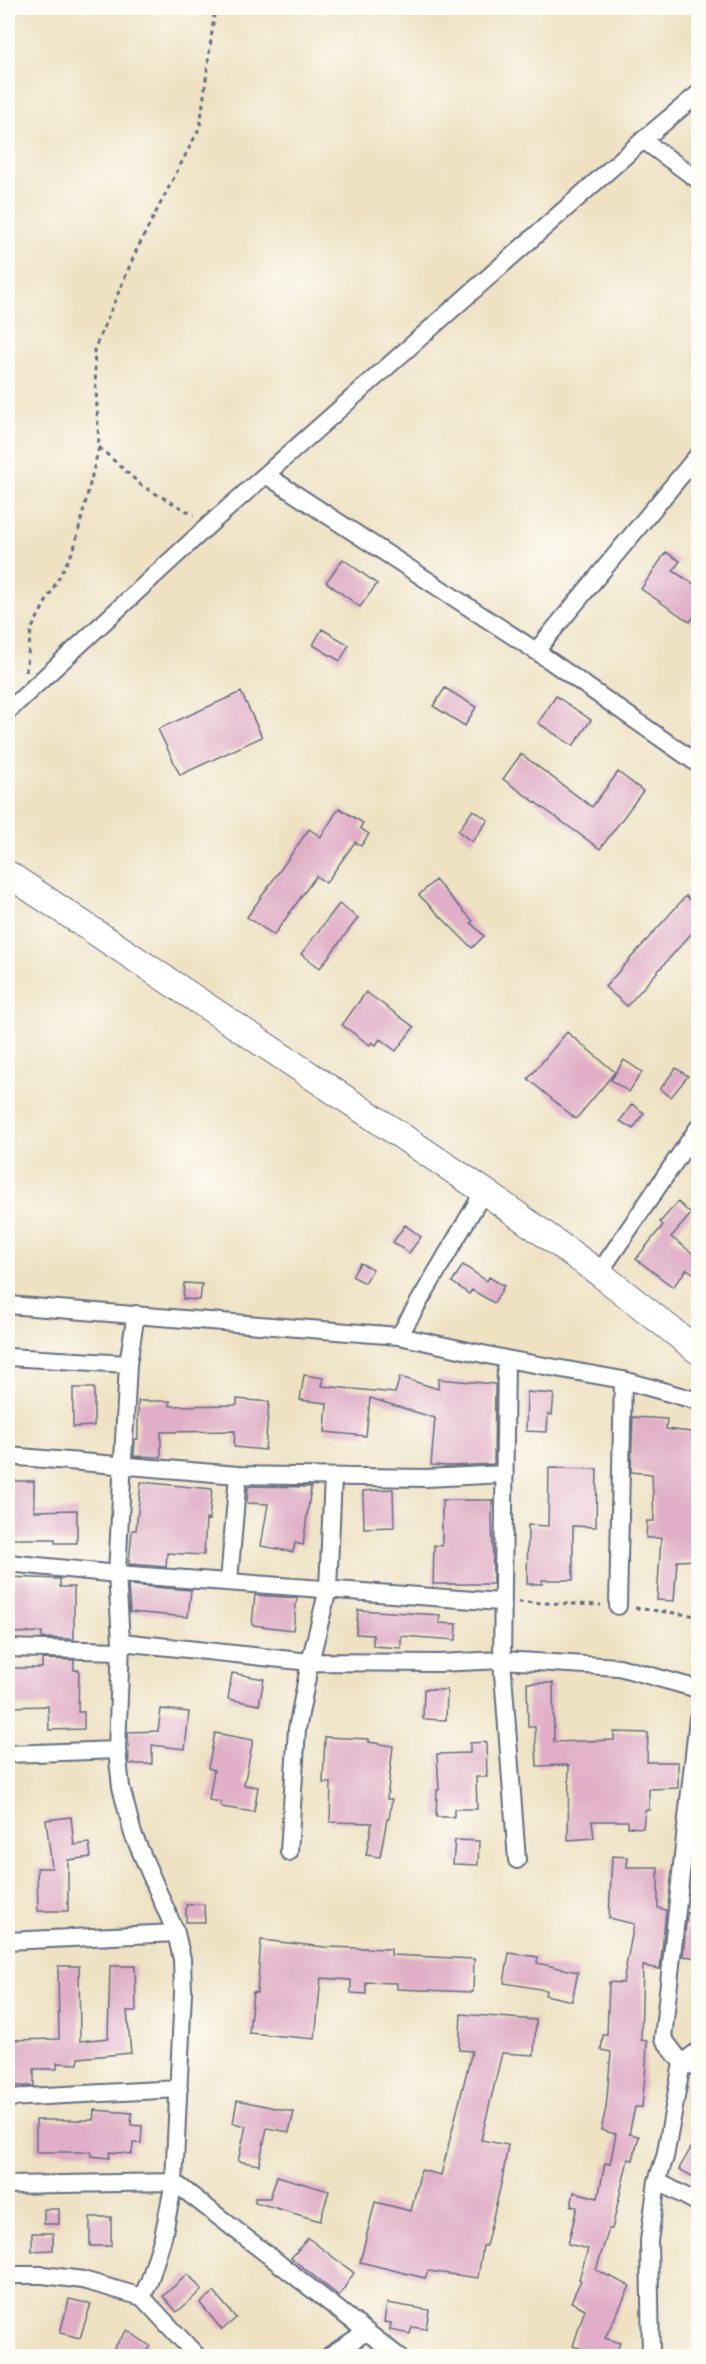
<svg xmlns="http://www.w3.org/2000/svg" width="706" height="2364" font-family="'Comic Neue',sans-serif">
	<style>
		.building { fill: #e0aec6 }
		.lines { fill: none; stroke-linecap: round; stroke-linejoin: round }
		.street-casing { stroke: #656e81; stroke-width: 20 }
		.primary-casing { stroke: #656e81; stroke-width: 28 }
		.path { stroke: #656e81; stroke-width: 3; stroke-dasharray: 4.5 4.5; stroke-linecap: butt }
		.street { stroke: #fff; stroke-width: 16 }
		.primary { stroke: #fff; stroke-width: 26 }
	</style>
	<rect width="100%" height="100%" fill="#fdfcf7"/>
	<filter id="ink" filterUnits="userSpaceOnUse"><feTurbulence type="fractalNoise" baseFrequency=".0167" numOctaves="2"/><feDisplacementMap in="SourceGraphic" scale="12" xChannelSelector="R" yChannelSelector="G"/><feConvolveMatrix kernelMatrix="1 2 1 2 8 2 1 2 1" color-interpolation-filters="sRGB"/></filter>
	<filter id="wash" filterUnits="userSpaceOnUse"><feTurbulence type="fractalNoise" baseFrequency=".008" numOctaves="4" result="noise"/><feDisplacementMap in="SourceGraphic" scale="24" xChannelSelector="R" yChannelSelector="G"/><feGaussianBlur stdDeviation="1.35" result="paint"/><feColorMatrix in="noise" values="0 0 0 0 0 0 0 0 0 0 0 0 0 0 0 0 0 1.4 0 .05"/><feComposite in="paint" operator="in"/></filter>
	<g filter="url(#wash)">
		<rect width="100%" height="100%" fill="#eee2c3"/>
		<g id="blocks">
			<path class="building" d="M 666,552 L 680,561 L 673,571 L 699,587 L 699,610 L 690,622 L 641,589 Z
				M 343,559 L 377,584 L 360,607 L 326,582 Z
				M 322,629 L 349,645 L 340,661 L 313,645 Z
				M 445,688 L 476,707 L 465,726 L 433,706 Z
				M 241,692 L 262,737 L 180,775 L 158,729 Z
				M 556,696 L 591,720 L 573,746 L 538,723 Z
				M 521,754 L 592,807 L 618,772 L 643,791 L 600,849 L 503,779 Z
				M 339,808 L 363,823 L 360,828 L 369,834 L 361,846 L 355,842 L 326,883 L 316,876 L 274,935 L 247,917 L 309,829 L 321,837 Z
				M 473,810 L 488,820 L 472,842 L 458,831 Z
				M 435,880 L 473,921 L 471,923 L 484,936 L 472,948 L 419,895 Z
				M 699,890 L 699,925 L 627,1006 L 605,987 L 686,896 L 690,900 Z
				M 339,904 L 358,918 L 320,968 L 301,954 Z
				M 366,992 L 414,1027 L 396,1051 L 380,1039 L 376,1045 L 372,1042 L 370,1045 L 342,1025 Z
				M 567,1032 L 615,1072 L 576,1119 L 528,1079 Z
				M 624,1060 L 642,1072 L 629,1092 L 611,1080 Z
				M 676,1068 L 688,1076 L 671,1097 L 660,1089 Z
				M 632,1104 L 644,1113 L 633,1129 L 620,1121 Z
				M 678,1202 L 691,1214 L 671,1237 L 699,1258 L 699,1277 L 687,1269 L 673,1287 L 636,1259 L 663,1225 L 660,1222 Z
				M 405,1225 L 421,1237 L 409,1253 L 393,1242 Z
				M 360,1263 L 373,1269 L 365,1283 L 352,1276 Z
				M 463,1265 L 487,1281 L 489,1277 L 504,1286 L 494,1303 L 472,1290 L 469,1294 L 452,1282 Z
				M 184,1283 L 202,1284 L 200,1300 L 183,1299 Z
				M 304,1375 L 324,1378 L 322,1386 L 395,1393 L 400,1377 L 438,1389 L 438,1379 L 495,1384 L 494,1464 L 449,1466 L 431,1465 L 435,1418 L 370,1398 L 366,1436 L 325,1432 L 327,1403 L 300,1400 Z
				M 73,1388 L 94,1388 L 94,1426 L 73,1427 Z
				M 527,1392 L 554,1394 L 552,1415 L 548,1414 L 547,1432 L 526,1431 Z
				M 237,1399 L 269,1402 L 265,1450 L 234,1447 L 235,1431 L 161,1432 L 161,1457 L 134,1456 L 135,1439 L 138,1439 L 138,1401 L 170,1401 L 170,1406 L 237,1405 Z
				M 633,1417 L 667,1419 L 666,1429 L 699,1433 L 699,1515 L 696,1546 L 699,1546 L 699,1560 L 677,1561 L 674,1601 L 657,1600 L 661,1538 L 646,1538 L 647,1521 L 654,1521 L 652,1474 L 631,1472 Z
				M 549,1468 L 597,1469 L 596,1527 L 573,1526 L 573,1580 L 542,1580 L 542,1584 L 527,1584 L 528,1525 L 548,1526 Z
				M 8,1481 L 34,1481 L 34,1511 L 77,1510 L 77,1543 L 55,1543 L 55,1539 L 8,1539 Z
				M 141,1482 L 212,1489 L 209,1520 L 206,1519 L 204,1555 L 167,1553 L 166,1567 L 129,1564 L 132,1530 L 136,1530 Z
				M 248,1486 L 311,1487 L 303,1545 L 295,1543 L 293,1552 L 261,1546 L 268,1504 L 247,1503 Z
				M 393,1489 L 394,1527 L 364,1528 L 363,1491 Z
				M 442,1500 L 492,1500 L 493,1584 L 433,1584 L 434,1545 L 442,1546 Z
				M 8,1577 L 60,1579 L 60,1587 L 74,1587 L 74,1639 L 42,1638 L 42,1632 L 8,1633 Z
				M 128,1585 L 191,1590 L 188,1617 L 130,1612 Z
				M 255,1595 L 297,1598 L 293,1630 L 252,1625 Z
				M 358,1610 L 440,1615 L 439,1623 L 457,1624 L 456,1640 L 401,1636 L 401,1648 L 373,1646 L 373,1635 L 356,1634 Z
				M 42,1659 L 74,1660 L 74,1670 L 79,1670 L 78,1712 L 84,1712 L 84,1729 L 49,1730 L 48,1706 L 8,1707 L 8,1668 L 42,1668 Z
				M 232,1673 L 264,1679 L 259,1705 L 228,1699 Z
				M 527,1683 L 553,1683 L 554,1742 L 614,1740 L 614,1732 L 648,1733 L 647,1762 L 678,1762 L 678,1788 L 649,1789 L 649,1810 L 645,1810 L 643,1828 L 628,1827 L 628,1821 L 592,1821 L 594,1838 L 568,1840 L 569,1765 L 537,1766 L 535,1727 L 528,1727 Z
				M 424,1689 L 447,1690 L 446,1720 L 423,1719 Z
				M 161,1709 L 189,1712 L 185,1749 L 152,1745 L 152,1764 L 129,1764 L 128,1732 L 158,1731 Z
				M 215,1733 L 253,1740 L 244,1785 L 258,1787 L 254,1812 L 221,1807 L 221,1802 L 209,1800 L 214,1770 L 208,1768 Z
				M 325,1737 L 369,1739 L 369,1742 L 393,1746 L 387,1799 L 392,1799 L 389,1819 L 387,1819 L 380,1857 L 366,1855 L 372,1823 L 330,1822 L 331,1783 L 323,1783 Z
				M 486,1742 L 487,1777 L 476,1777 L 477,1809 L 454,1809 L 454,1817 L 436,1817 L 437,1790 L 439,1790 L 437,1754 L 470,1753 L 470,1743 Z
				M 71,1817 L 74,1845 L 89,1843 L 91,1857 L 68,1860 L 68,1911 L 38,1911 L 37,1868 L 52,1868 L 46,1820 Z
				M 455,1840 L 479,1841 L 478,1865 L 453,1864 Z
				M 612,1856 L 628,1857 L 627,1867 L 658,1867 L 658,1908 L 666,1910 L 660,1969 L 643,1966 L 641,2040 L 647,2041 L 646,2065 L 642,2107 L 635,2107 L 629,2134 L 639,2136 L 633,2160 L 628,2159 L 612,2229 L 609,2229 L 596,2270 L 630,2286 L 605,2338 L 620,2343 L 615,2356 L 586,2356 L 588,2351 L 573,2346 L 585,2309 L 571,2302 L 581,2280 L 579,2279 L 588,2249 L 568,2244 L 577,2207 L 571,2206 L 574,2192 L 598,2198 L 605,2163 L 610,2164 L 616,2134 L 601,2130 L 606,2108 L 611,2052 L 601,2050 L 603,2035 L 607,2035 L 609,1982 L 623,1983 L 634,1924 L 609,1918 Z
				M 204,1904 L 205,1922 L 186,1922 L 186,1905 Z
				M 687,1913 L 699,1915 L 699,1958 L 683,1956 Z
				M 261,1940 L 325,1947 L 391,1949 L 391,1955 L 474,1959 L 473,1992 L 397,1989 L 397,1983 L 366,1982 L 366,1994 L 351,1993 L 351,1980 L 321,1978 L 315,2039 L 249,2033 L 253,1992 L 257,1993 Z
				M 509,1953 L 538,1957 L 537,1963 L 578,1972 L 572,2001 L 545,1995 L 546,1990 L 504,1983 Z
				M 58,1966 L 79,1966 L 80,2041 L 108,2038 L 110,1966 L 135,1966 L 136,2011 L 127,2011 L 131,2053 L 79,2058 L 78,2064 L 57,2063 L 57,2069 L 34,2069 L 34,2086 L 8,2086 L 8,2040 L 59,2039 Z
				M 461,2014 L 536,2020 L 534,2055 L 502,2053 L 481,2140 L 508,2145 L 502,2180 L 486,2246 L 483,2246 L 478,2278 L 428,2271 L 425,2278 L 360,2262 L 375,2202 L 411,2211 L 421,2170 L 441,2175 L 472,2051 L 459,2050 Z
				M 237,2100 L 294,2112 L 289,2132 L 267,2128 L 259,2165 L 238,2161 L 246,2126 L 233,2123 Z
				M 94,2110 L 132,2113 L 131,2125 L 142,2126 L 141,2143 L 133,2143 L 132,2154 L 110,2152 L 109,2158 L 91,2156 L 91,2152 L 36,2152 L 36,2120 L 93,2120 Z
				M 699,2134 L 699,2180 L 679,2169 Z
				M 277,2176 L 329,2191 L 320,2221 L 255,2202 L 255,2198 L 270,2198 Z
				M 44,2209 L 59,2209 L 59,2224 L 44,2224 Z
				M 90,2217 L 111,2217 L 111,2246 L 90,2246 Z
				M 32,2233 L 53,2233 L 53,2250 L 32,2251 Z
				M 308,2238 L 354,2273 L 339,2296 L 291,2258 Z
				M 188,2274 L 202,2290 L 177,2312 L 163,2296 Z
				M 214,2292 L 236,2318 L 222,2330 L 200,2303 Z
				M 69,2299 L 91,2304 L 80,2338 L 60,2333 Z
				M 387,2303 L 429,2310 L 426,2329 L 412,2327 L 410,2334 L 390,2330 L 391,2323 L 384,2322 Z
				M 127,2330 L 150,2346 L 143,2356 L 108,2356 Z"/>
		</g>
	</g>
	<g filter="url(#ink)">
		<use href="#blocks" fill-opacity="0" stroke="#656e81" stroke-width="1.5"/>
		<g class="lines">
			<defs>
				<path id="street" d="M 643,140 L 698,180
					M 266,475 L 536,651 L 698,764
					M 536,651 L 698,455
					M 8,711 L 210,524 L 643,140 L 698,94
					M 599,1273 L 698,1128
					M 8,1305 L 399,1336 L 484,1191
					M 136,1314 L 128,1364 L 117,1574 L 121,1642 L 117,1750 L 121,1787 L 133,1834 L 176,1933 L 182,1959 L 183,1992 L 174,2182 L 163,2237 L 149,2282 L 142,2297
					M 399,1336 L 506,1359 L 623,1380 L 698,1401
					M 8,1357 L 128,1364
					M 506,1359 L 502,1660 L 517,1860
					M 8,1456 L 238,1475 L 426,1478 L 505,1474
					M 8,1563 L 117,1574 L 501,1602
					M 229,1581 L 238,1475
					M 618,1606 L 623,1380
					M 121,1642 L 310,1662 L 439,1663 L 502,1660 L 619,1667 L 698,1689
					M 8,1648 L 120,1651
					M 698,1718 L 663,2038 L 682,2063 L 698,2067
					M 8,1754 L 117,1750
					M 289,1852 L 297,1729 L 310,1662 L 328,1589 L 333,1477
					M 8,1941 L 176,1933
					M 8,2098 L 179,2089
					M 657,2181 L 698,2203
					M 8,2185 L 174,2182 L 398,2356
					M 8,2275 L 43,2275 L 83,2280 L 142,2297 L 197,2356
					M 329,2356 L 366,2332
					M 651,2356 L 649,2241 L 657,2181 L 665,2157 L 682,2063 L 698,2051"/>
				<path id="primary" d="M 8,874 L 484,1191 L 599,1273 L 698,1351"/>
			</defs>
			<use href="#street" class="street-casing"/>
			<use href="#primary" class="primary-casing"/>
			<path class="path" d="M 99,447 L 142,486 L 194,515
				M 26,672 L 31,630 L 74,549 L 99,447 L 94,350 L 137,249 L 200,127 L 215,8
				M 518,1602 L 601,1605
				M 635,1608 L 698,1616"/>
			<use href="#street" class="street"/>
			<use href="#primary" class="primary"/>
		</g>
	</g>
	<rect width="706" height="2364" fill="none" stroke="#fdfcf7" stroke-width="30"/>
</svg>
